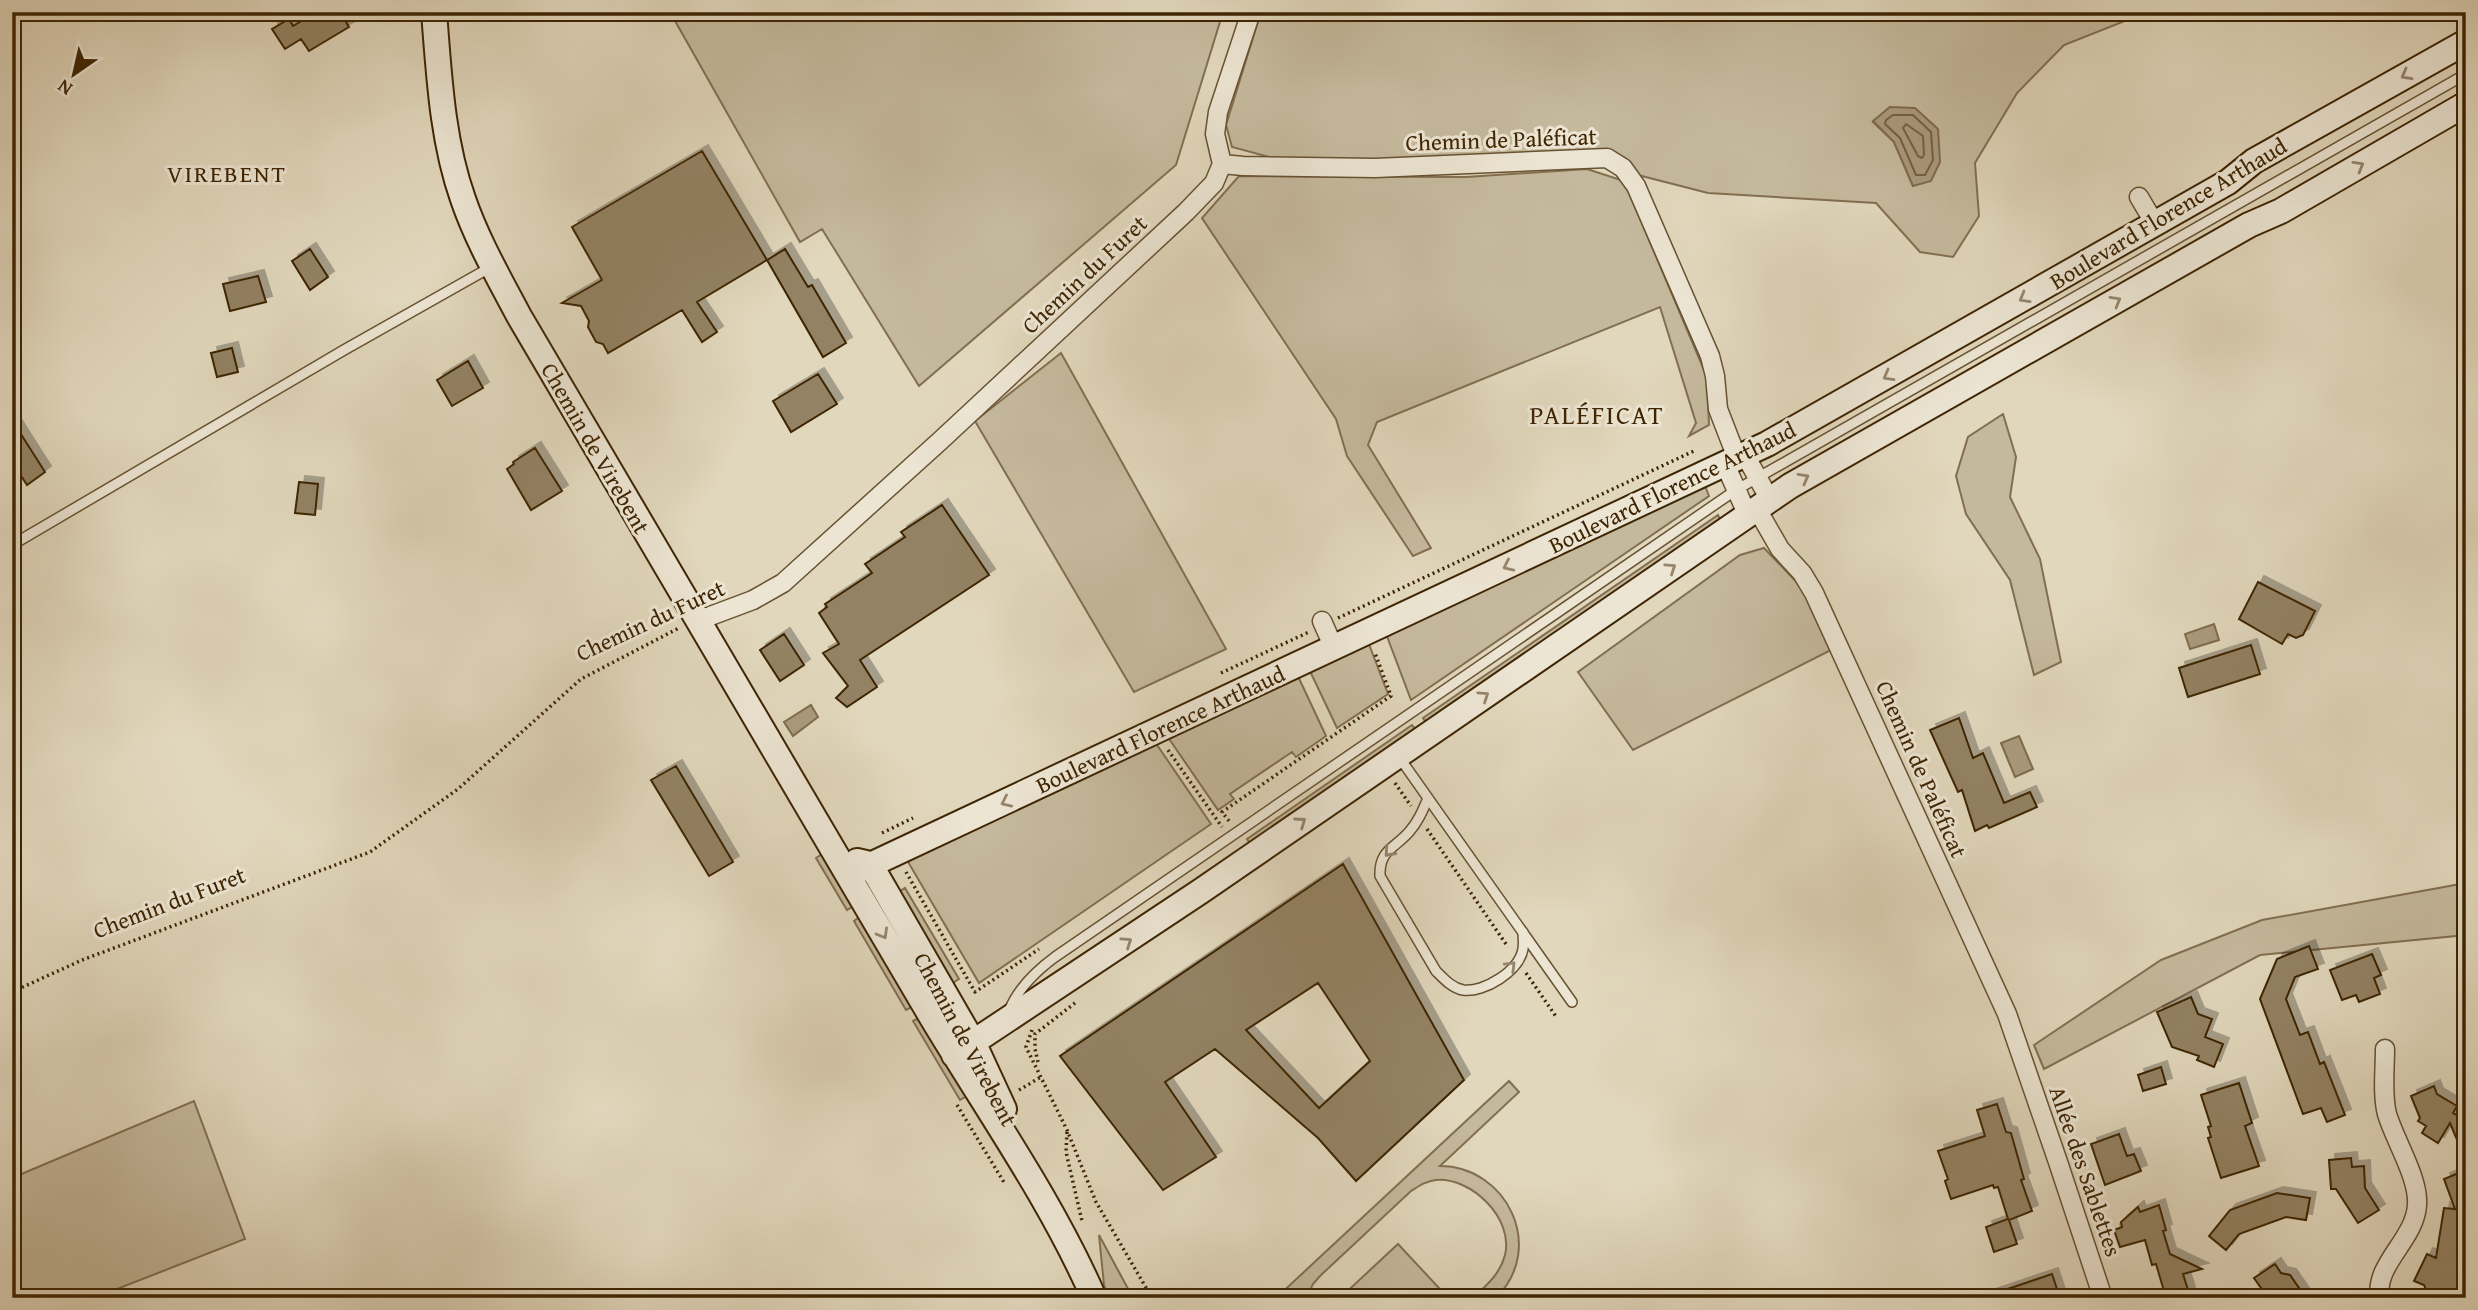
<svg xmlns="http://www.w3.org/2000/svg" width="2478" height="1310" font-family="'Gentium Book Plus',serif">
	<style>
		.green { fill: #c5b99d; stroke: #826f50; stroke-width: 2; fill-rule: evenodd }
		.water { fill: #aa9a7d; stroke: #7f6b4c; stroke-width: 2 }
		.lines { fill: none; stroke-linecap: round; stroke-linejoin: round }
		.shore { stroke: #746040; stroke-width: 2 }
		.building { fill: #938263; stroke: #3e2503; stroke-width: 2; fill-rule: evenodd; filter: url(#shadow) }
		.lane-casing { stroke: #675231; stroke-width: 12 }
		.street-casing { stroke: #675231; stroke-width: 21 }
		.secondary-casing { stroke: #3e2503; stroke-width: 28 }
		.path { stroke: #3e2503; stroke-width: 3.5; stroke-dasharray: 2 3.5; stroke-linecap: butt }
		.lane { stroke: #ece5d3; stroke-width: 9 }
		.street { stroke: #ece5d3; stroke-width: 18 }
		.secondary { stroke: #ece5d3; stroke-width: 24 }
		.oneway { stroke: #95856b }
		.labels { text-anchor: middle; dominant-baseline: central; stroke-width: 6; stroke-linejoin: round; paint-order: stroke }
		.street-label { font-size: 23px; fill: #3e2503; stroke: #ece5d3 }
		.neighbourhood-label { font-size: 24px; letter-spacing: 2px; fill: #3e2503; stroke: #ece5d3 }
		.quarter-label { font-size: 26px; letter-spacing: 2px; fill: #3e2503; stroke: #ece5d3 }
	</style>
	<defs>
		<filter id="shadow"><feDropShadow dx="6" dy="-6" stdDeviation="0" flood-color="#0004"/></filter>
	</defs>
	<rect width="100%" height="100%" fill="#e1d7bc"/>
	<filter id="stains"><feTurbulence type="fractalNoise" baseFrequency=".00286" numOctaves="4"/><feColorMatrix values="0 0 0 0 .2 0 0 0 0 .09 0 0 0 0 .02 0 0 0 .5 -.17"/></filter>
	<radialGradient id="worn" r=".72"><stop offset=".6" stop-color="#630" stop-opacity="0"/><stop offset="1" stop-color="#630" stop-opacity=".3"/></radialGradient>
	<path class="green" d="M 670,12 L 1223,12 L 1176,165 L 919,386 L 822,229 L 800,242 Z
		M 1261,12 L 2138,12 L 2130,19 L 2064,45 L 2017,93 L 1975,163 L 1979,216 L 1953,257 L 1920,252 L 1876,203 L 1708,193 L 1638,175 L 1611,151 L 1380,163 L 1273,158 L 1232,147 L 1226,125 ZM 1890,107 L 1913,186 L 1894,142 L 1873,122 Z
		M 1587,169 L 1624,181 L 1707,377 L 1709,425 L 1689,436 L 1696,423 L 1660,307 L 1377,422 L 1368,445 L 1431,548 L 1413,556 L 1347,456 L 1336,419 L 1202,218 L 1239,176 L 1466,177 Z
		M 1061,353 L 1226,649 L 1134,692 L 975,421 Z
		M 2003,414 L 2016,457 L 2010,497 L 2040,559 L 2061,662 L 2034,675 L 2010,580 L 1966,514 L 1956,476 L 1968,437 Z
		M 1704,483 L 1709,496 L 1411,700 L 1385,631 Z
		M 1718,515 L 1723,526 L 1429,727 L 1423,718 Z
		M 1764,548 L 1806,592 L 1831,650 L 1633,750 L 1578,672 L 1740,555 Z
		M 1367,639 L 1388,694 L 1337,728 L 1308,667 Z
		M 1296,672 L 1326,736 L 1296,757 L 1292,752 L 1230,794 L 1234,799 L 1218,810 L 1165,733 Z
		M 1412,725 L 1419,734 L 1253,848 L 1247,839 Z
		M 1153,739 L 1211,824 L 979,983 L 904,855 Z
		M 824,853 L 855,905 L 847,910 L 816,858 Z
		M 2466,883 L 2466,935 L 2260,955 L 2044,1069 L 2034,1045 L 2161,960 L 2262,920 Z
		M 905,888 L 959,979 L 951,984 L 897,893 Z
		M 861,916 L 914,1006 L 906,1010 L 854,921 Z
		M 921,1017 L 967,1096 L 960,1100 L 913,1021 Z
		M 1509,1081 L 1519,1092 L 1440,1166 C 1506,1166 1547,1247 1496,1298 L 1473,1298 C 1487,1285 1500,1274 1505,1255 C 1514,1218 1471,1177 1436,1180 C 1426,1181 1419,1186 1411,1191 L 1320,1276 L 1313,1284 L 1306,1298 L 1276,1298 Z
		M 194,1101 L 245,1239 L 94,1298 L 12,1298 L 12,1178 Z
		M 1099,1235 L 1133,1298 L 1109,1298 L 1104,1285 Z
		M 1398,1244 L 1439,1288 L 1428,1298 L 1340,1298 Z"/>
	<path class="water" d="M 1890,107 L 1915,108 L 1938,129 L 1940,162 L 1931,181 L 1913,186 L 1894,142 L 1873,121 Z
		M 2214,624 L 2219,640 L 2190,649 L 2185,634 Z
		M 811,705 L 818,717 L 793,736 L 784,722 Z
		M 2019,736 L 2033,769 L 2015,777 L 2001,743 Z"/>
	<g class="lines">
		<path class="shore" d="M 1893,115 L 1913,115 L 1931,132 L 1933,160 L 1925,175 L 1916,175 L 1900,138 L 1885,124 L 1886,120 Z
			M 1906,124 L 1923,136 L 1924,155 L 1922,158 L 1918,156 L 1903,128 Z"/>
	</g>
	<path class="building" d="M 317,12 L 340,12 L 349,27 L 309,51 L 301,39 L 285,49 L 272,29 L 289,19 L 293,26 Z
		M 702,151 L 767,260 L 785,249 L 808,287 L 812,285 L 846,343 L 823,357 L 767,260 L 697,302 L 717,332 L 702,342 L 682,310 L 608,353 L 603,344 L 596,342 L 588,327 L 589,321 L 581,306 L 562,303 L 602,280 L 572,227 Z
		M 310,249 L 328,277 L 310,290 L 292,261 Z
		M 258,276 L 266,302 L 230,311 L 223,284 Z
		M 232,348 L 238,372 L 217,377 L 211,353 Z
		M 468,361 L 483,388 L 452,406 L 437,380 Z
		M 818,374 L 837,404 L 791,432 L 773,401 Z
		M 12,420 L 45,472 L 27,485 L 12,462 Z
		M 535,448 L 562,491 L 531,510 L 507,469 L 514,464 L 513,462 Z
		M 299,482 L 318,484 L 315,515 L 295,513 Z
		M 942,505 L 989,575 L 860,660 L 877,687 L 847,707 L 836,698 L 848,686 L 823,653 L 839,644 L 819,613 L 827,607 L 825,604 L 872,573 L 865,564 L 905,537 L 901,532 Z
		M 2258,582 L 2315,611 L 2303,635 L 2296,638 L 2288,634 L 2282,644 L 2239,619 Z
		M 784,634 L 804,665 L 780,681 L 760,650 Z
		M 2251,645 L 2260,674 L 2188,697 L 2179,668 Z
		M 1959,718 L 1973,758 L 1983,753 L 2004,803 L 2030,792 L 2037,807 L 1989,828 L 1987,825 L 1975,831 L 1962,790 L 1958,792 L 1930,730 Z
		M 676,766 L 733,862 L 709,876 L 651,780 Z
		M 1343,864 L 1464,1080 L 1356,1181 L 1318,1138 L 1215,1049 L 1165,1082 L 1216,1157 L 1163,1190 L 1060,1056 ZM 1318,983 L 1370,1061 L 1319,1108 L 1246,1030 Z
		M 2309,946 L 2318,969 L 2295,977 L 2286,999 L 2300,1035 L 2308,1032 L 2320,1064 L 2324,1062 L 2345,1115 L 2327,1122 L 2321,1108 L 2303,1114 L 2260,999 L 2277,959 Z
		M 2372,954 L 2381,975 L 2374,978 L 2380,994 L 2359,1002 L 2356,995 L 2342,1000 L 2330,970 Z
		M 2191,997 L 2198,1014 L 2212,1019 L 2205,1037 L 2223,1044 L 2214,1067 L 2197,1060 L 2199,1056 L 2172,1047 L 2157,1012 Z
		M 2161,1067 L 2166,1084 L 2143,1091 L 2138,1075 Z
		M 2239,1083 L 2252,1123 L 2245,1126 L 2259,1166 L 2221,1178 L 2208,1138 L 2211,1137 L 2208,1127 L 2211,1126 L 2201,1095 Z
		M 2434,1086 L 2437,1094 L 2457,1106 L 2453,1113 L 2466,1120 L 2466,1161 L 2450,1123 L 2438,1143 L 2422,1133 L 2426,1126 L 2418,1121 L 2420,1118 L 2411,1096 Z
		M 1997,1104 L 2006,1132 L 2011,1133 L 2024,1179 L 2021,1180 L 2032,1211 L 2009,1220 L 2017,1244 L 1994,1252 L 1986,1227 L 2008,1219 L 1998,1187 L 1994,1188 L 1993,1185 L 1951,1199 L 1945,1181 L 1948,1179 L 1938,1151 L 1985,1136 L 1977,1110 Z
		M 2119,1134 L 2127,1156 L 2134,1154 L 2141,1171 L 2105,1185 L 2091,1144 Z
		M 2351,1158 L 2352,1167 L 2364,1166 L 2365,1188 L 2379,1210 L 2358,1223 L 2336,1189 L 2331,1189 L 2329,1160 Z
		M 2466,1170 L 2466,1233 L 2460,1262 L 2464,1264 L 2459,1275 L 2466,1290 L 2466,1298 L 2429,1298 L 2424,1285 L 2414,1281 L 2427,1254 L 2436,1258 L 2444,1208 L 2455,1209 L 2444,1179 Z
		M 2277,1193 L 2310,1198 L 2306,1220 L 2286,1217 L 2239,1234 L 2226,1250 L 2209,1236 L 2230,1210 Z
		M 2159,1205 L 2166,1230 L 2163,1231 L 2170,1254 L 2202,1269 L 2183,1274 L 2189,1293 L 2175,1298 L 2166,1298 L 2156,1264 L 2152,1265 L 2145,1240 L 2120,1247 L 2114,1230 L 2122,1227 L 2121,1222 L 2138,1207 L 2140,1212 Z
		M 2275,1264 L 2281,1273 L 2290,1275 L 2306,1298 L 2268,1298 L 2254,1278 Z
		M 2052,1274 L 2060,1298 L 1991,1298 L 1990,1295 Z"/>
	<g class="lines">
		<defs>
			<path id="lane" d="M 12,545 L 344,350 L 491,267
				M 1399,757 L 1572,1002
				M 1428,798 C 1423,810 1418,822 1409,832 C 1394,849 1379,850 1380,876 L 1436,971 C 1444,979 1452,988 1463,990 C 1484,993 1519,971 1523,949 C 1524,944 1523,937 1523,932
				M 1009,1011 C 1018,988 1036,971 1055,957 L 1736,490 L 2466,74"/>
			<path id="street" d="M 1222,164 L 1243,166 L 1375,168 L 1607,158 L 1623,168 L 1636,186 L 1710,356 L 1715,376 L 1718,409 L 1737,458
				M 1222,164 L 1215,134 L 1218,112 L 1251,12
				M 2139,197 L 2155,224
				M 1745,455 L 1770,500
				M 1725,464 L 1748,516
				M 1757,509 L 1780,549 L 1802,573 L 1814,593 L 2007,1014 L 2058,1162 L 2103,1298
				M 697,621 L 753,600 L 783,583 L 940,441 L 1186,212 L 1214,183 L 1222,164
				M 1322,621 L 1334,648
				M 2380,1298 C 2374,1264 2415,1240 2417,1205 C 2419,1178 2395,1141 2387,1114 C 2382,1095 2385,1069 2385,1049"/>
			<path id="secondary" d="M 434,12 C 439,74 442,140 463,199 C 477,240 499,278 519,316 C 653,547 791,775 925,1006 C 982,1103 1049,1195 1094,1298
				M 857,861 L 870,864 L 974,1044 L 1004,1109
				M 849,875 L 1767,444 L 2228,182 L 2254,161 L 2466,42
				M 954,1055 L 1201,891 L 1790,486 L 2249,225 L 2281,211 L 2466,104"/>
		</defs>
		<use href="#lane" class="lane-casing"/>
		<use href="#street" class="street-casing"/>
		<use href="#secondary" class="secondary-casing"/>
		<path class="path" d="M 1338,618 L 1696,450
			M 1221,673 L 1309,632
			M 1168,750 L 1222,827
			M 1395,783 L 1411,806
			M 1229,821 L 1222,812 L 1391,696 L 1375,653
			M 1427,829 L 1508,947
			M 882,833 L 913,818
			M 906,872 L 975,992 L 1039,949
			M 1526,973 L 1557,1018
			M 12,992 L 82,960 L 370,852 L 458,789 L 581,679 L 679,628
			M 1032,1030 L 1026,1047 L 1067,1130 L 1096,1202 L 1152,1298
			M 1038,1062 L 1035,1049 L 1035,1034 L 1075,1003
			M 1019,1090 L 1041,1077
			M 957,1105 L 1005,1184
			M 1067,1132 L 1066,1152 L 1082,1221"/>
		<use href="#lane" class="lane"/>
		<use href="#street" class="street"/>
		<use href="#secondary" class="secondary"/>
	</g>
	<defs><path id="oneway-chevron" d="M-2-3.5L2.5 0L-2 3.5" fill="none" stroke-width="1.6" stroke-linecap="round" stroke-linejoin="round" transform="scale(1.75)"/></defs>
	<g class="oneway">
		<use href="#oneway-chevron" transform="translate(2406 75) rotate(151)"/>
		<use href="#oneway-chevron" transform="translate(2359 166) rotate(-30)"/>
		<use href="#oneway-chevron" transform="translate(2024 298) rotate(150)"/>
		<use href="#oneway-chevron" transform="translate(2116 301) rotate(-30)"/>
		<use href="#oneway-chevron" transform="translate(1888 376) rotate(151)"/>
		<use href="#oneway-chevron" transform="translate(1804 478) rotate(-29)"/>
		<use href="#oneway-chevron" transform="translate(1508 566) rotate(155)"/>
		<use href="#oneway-chevron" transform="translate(1671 568) rotate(-34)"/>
		<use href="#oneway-chevron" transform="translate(1484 696) rotate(-34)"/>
		<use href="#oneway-chevron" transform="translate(1006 802) rotate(155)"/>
		<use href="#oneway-chevron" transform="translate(1301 822) rotate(-35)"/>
		<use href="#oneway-chevron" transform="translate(1389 852) rotate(132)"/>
		<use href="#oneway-chevron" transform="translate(883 934) rotate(60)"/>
		<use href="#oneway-chevron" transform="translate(1127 942) rotate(-34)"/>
		<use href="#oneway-chevron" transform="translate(1511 966) rotate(-45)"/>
	</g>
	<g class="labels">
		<g class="street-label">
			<text transform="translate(1501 139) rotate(-2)">Chemin de Paléficat</text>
			<text transform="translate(2168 213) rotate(-31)">Boulevard Florence Arthaud</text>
			<text transform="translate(1084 274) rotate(-43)">Chemin du Furet</text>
			<text transform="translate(596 448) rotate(60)">Chemin de Virebent</text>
			<text transform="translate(1672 487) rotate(-26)">Boulevard Florence Arthaud</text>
			<text transform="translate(650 620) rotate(-25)">Chemin du Furet</text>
			<text transform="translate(1160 729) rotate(-25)">Boulevard Florence Arthaud</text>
			<text transform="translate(1922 769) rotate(66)">Chemin de Paléficat</text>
			<text transform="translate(169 902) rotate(-21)">Chemin du Furet</text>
			<text transform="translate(966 1039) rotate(62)">Chemin de Virebent</text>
			<text transform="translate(2086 1171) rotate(71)">Allée des Sablettes</text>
		</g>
		<g class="neighbourhood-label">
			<text x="227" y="173">VIREBENT</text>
		</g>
		<g class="quarter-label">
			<text x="1597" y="414">PALÉFICAT</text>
		</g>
	</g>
	<rect width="2478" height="1310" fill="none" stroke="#e1d7bc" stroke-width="42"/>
	<rect x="14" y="14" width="2450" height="1282" fill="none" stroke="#3e2503" stroke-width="3.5"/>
	<rect x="21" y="21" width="2436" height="1268" fill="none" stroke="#3e2503" stroke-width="2"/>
	<g transform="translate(74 74) rotate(214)" stroke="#ece5d3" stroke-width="5" paint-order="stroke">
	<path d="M0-5L12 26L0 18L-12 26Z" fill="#3e2503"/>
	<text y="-10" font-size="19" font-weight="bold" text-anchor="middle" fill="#3e2503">N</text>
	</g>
	<rect width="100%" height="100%" filter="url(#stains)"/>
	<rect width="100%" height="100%" fill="url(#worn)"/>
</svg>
